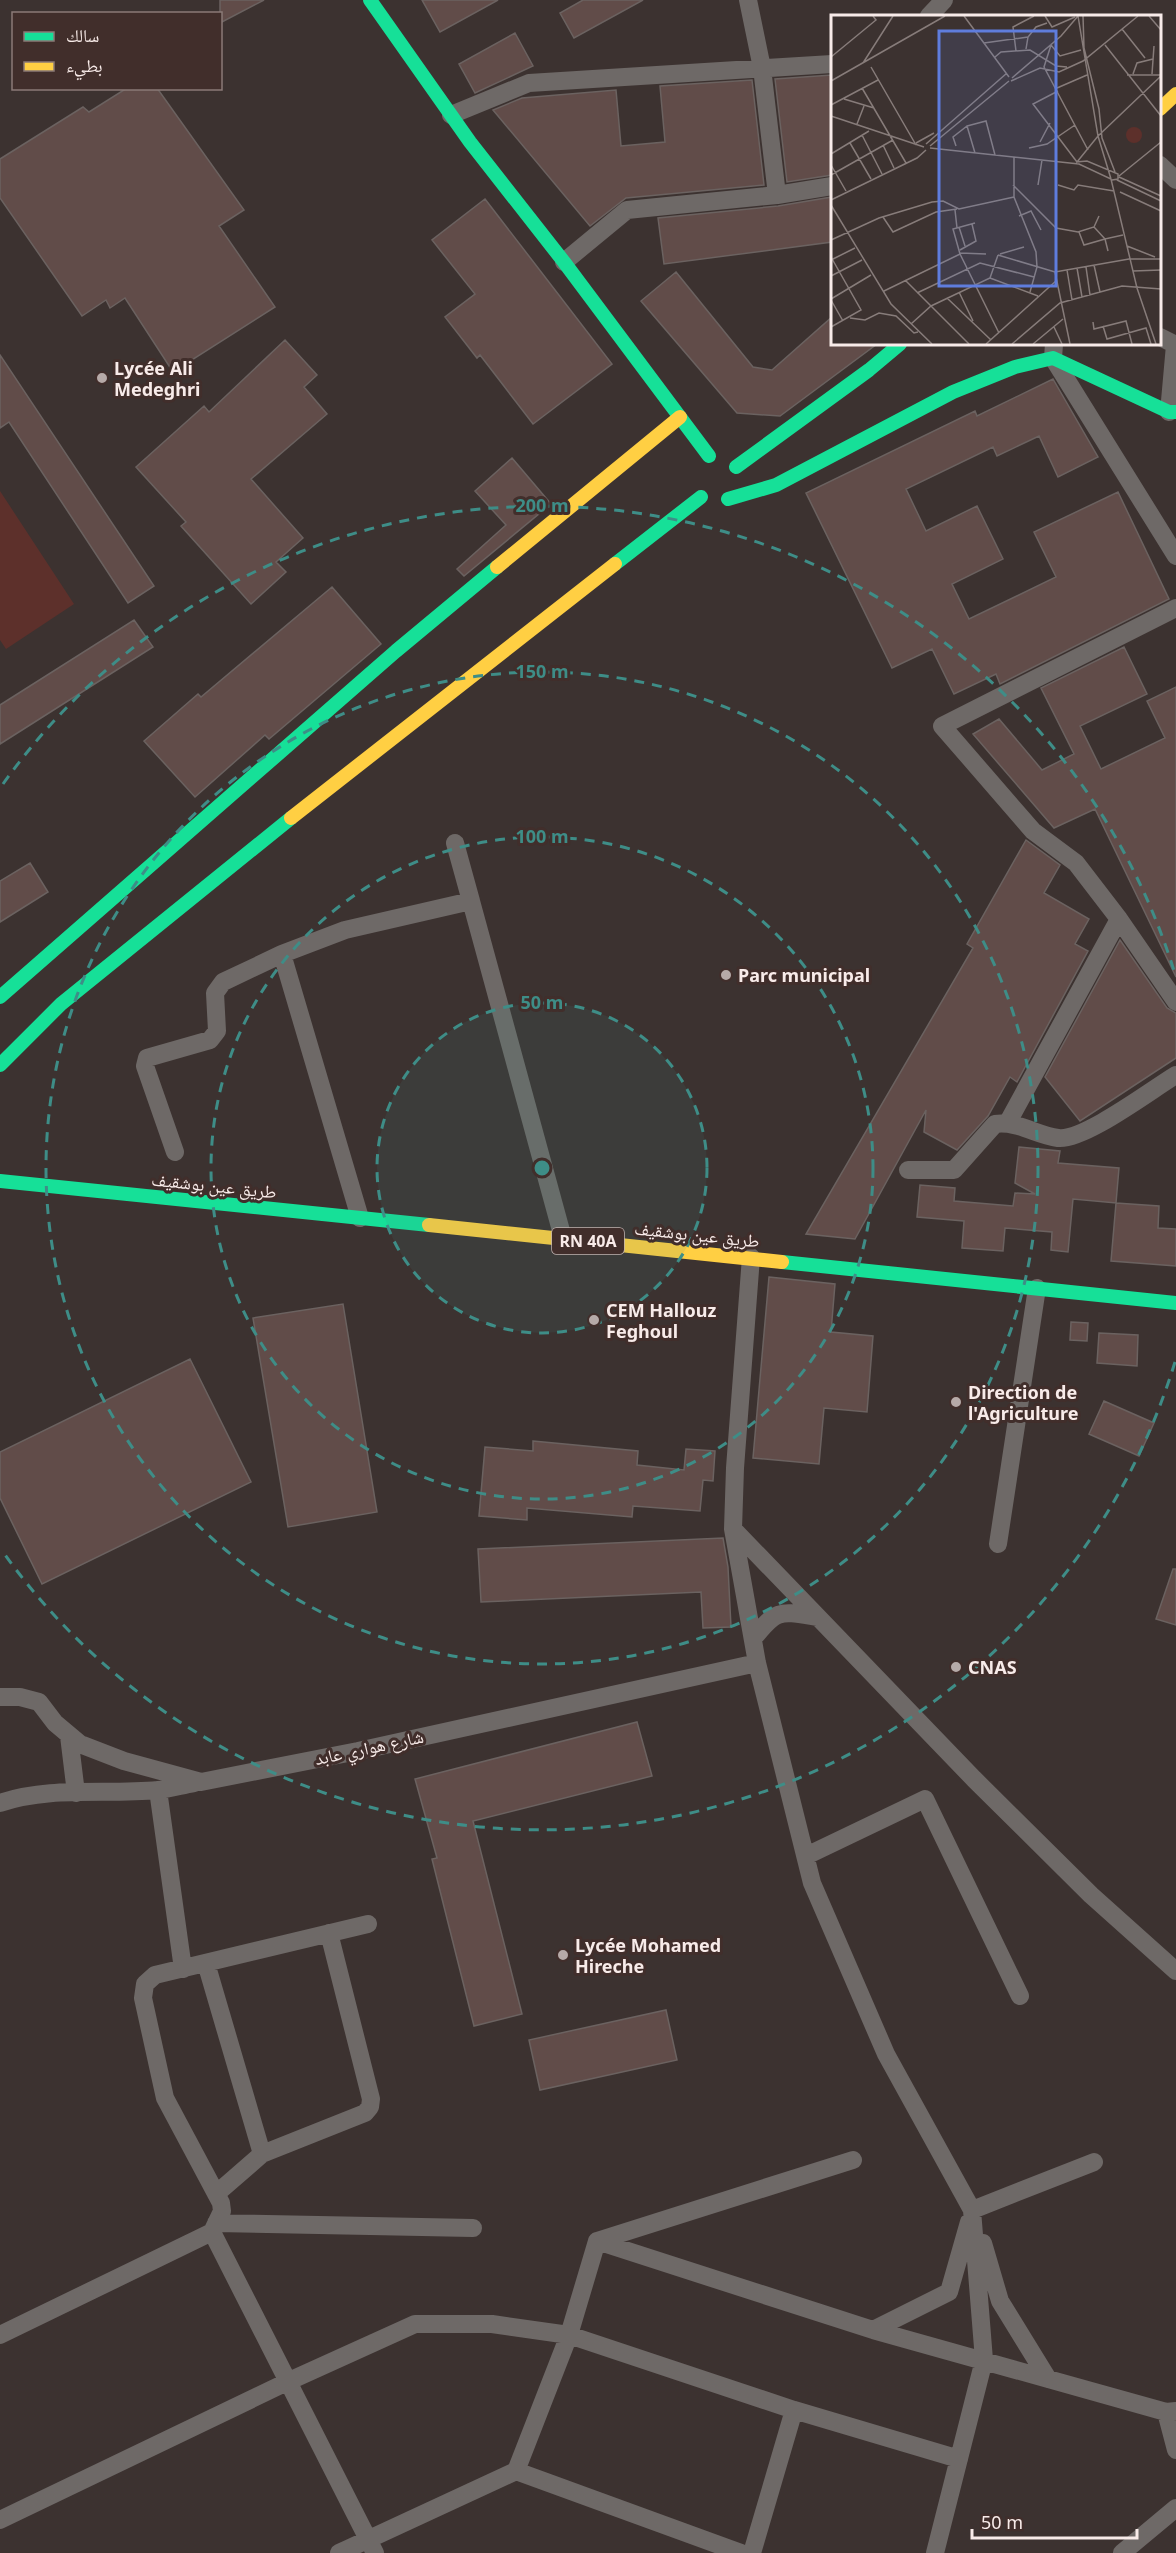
<svg xmlns="http://www.w3.org/2000/svg" width="1176" height="2553" font-family="'Noto Sans','Noto Naskh Arabic',sans-serif">
	<style>
		.green { fill: #5d302b }
		.building { fill: #614c49; stroke: #6b6260; stroke-width: 1.5 }
		.lines { fill: none; stroke-linecap: round; stroke-linejoin: round }
		.street { stroke: #6e6967; stroke-width: 18 }
		.fast { stroke: #16e098; stroke-width: 14 }
		.slow { stroke: #ffcf43; stroke-width: 14 }
		.ring { fill: none; stroke: #3e8d87; stroke-width: 3; stroke-dasharray: 10 8 }
		.poi-dot { fill: #b6aaa8; stroke: #412e2b; stroke-width: 2 }
		.labels { text-anchor: middle; dominant-baseline: central; stroke-width: 6; stroke-linejoin: round; paint-order: stroke }
		.shield { fill: #412e2b; stroke: #c1b2b0; stroke-width: 1.5 }
		.shield-label { font-size: 16px; font-weight: bold; fill: #f8ebe9 }
		.poi-label { font-size: 18px; font-weight: bold; fill: #f8ebe9; stroke: #412e2b; text-anchor: start }
		.street-label { font-size: 18px; fill: #f8ebe9; stroke: #412e2b }
		.inset-road { fill: none; stroke: #877c7a; stroke-width: 1.5 }
		.view { fill: #5f7ddd; fill-opacity: 0.15; stroke: #5f7ddd; stroke-width: 3 }
		.inset-edge { fill: none; stroke: #f8ebe9; stroke-width: 3 }
		.centre { fill: #3e8d87; stroke: #412e2b; stroke-width: 3 }
		.ring-label { font-size: 18px; text-anchor: middle; font-weight: bold; fill: #3e8d87; stroke: #412e2b; stroke-width: 6; stroke-linejoin: round; paint-order: stroke }
	</style>
	<rect width="100%" height="100%" fill="#3c3230"/>
	<path class="green" d="M 0,491 L 74,604 L 6,649 L 0,640 Z"/>
	<path class="building" d="M 220,0 L 264,0 L 220,23 Z
		M 422,0 L 498,0 L 440,32 Z
		M 583,0 L 643,0 L 574,38 L 560,13 Z
		M 515,33 L 533,66 L 475,93 L 459,64 Z
		M 832,75 L 832,175 L 787,182 L 775,79 Z
		M 752,80 L 764,185 L 626,198 L 590,226 L 493,110 L 522,98 L 616,90 L 621,146 L 665,142 L 660,86 Z
		M 127,88 L 157,88 L 244,210 L 219,226 L 275,307 L 173,372 L 125,298 L 110,308 L 106,300 L 82,316 L 0,198 L 0,159 L 83,107 L 89,112 Z
		M 832,197 L 832,242 L 664,264 L 658,218 L 778,206 Z
		M 485,199 L 612,364 L 533,424 L 480,355 L 477,358 L 445,317 L 475,294 L 432,240 Z
		M 676,272 L 753,367 L 772,370 L 832,317 L 832,344 L 877,344 L 780,416 L 737,413 L 641,301 Z
		M 285,340 L 317,375 L 304,387 L 327,414 L 251,479 L 303,538 L 276,562 L 286,572 L 251,604 L 181,526 L 186,522 L 136,467 L 204,406 L 209,412 Z
		M 0,355 L 154,586 L 128,603 L 9,422 L 0,428 Z
		M 1053,379 L 1098,457 L 1058,477 L 1039,436 L 997,456 L 993,447 L 906,489 L 926,531 L 977,506 L 1003,559 L 952,584 L 969,619 L 1056,577 L 1034,532 L 1118,492 L 1169,599 L 1000,684 L 996,674 L 954,694 L 932,649 L 892,668 L 806,493 L 975,411 L 977,416 Z
		M 512,458 L 551,504 L 464,576 L 457,569 L 506,525 L 475,491 Z
		M 332,587 L 381,644 L 269,739 L 265,735 L 195,797 L 144,741 L 198,694 L 201,697 Z
		M 134,620 L 153,647 L 0,744 L 0,705 Z
		M 1124,647 L 1147,694 L 1080,726 L 1101,769 L 1165,738 L 1147,701 L 1176,687 L 1176,977 L 1095,809 L 1054,828 L 973,734 L 999,719 L 1042,770 L 1074,754 L 1041,688 Z
		M 1026,840 L 1060,865 L 1044,893 L 1089,919 L 1075,944 L 1088,951 L 1017,1082 L 1010,1077 L 988,1116 L 957,1150 L 924,1132 L 926,1110 L 855,1239 L 806,1234 L 973,948 L 967,944 Z
		M 30,863 L 48,892 L 0,922 L 0,881 Z
		M 1120,940 L 1167,1008 L 1176,1013 L 1176,1058 L 1080,1121 L 1045,1077 Z
		M 1019,1147 L 1060,1151 L 1058,1163 L 1119,1168 L 1116,1203 L 1073,1199 L 1068,1252 L 1051,1250 L 1052,1232 L 1005,1228 L 1003,1251 L 962,1248 L 964,1221 L 917,1217 L 920,1185 L 955,1188 L 954,1201 L 1013,1206 L 1015,1193 L 1035,1194 L 1015,1183 Z
		M 1116,1203 L 1159,1206 L 1158,1228 L 1176,1229 L 1176,1266 L 1111,1261 Z
		M 769,1277 L 835,1284 L 831,1332 L 873,1336 L 867,1412 L 824,1408 L 819,1464 L 753,1458 Z
		M 343,1304 L 377,1512 L 288,1527 L 253,1318 Z
		M 1071,1322 L 1088,1323 L 1087,1341 L 1070,1340 Z
		M 1099,1333 L 1138,1335 L 1137,1366 L 1097,1363 Z
		M 190,1359 L 251,1482 L 42,1584 L 0,1498 L 0,1452 Z
		M 1104,1401 L 1154,1423 L 1139,1456 L 1089,1434 Z
		M 533,1441 L 638,1451 L 637,1465 L 684,1470 L 686,1449 L 715,1451 L 713,1481 L 703,1480 L 700,1511 L 633,1506 L 632,1517 L 527,1508 L 527,1520 L 479,1516 L 485,1447 L 533,1451 Z
		M 723,1538 L 728,1567 L 731,1627 L 703,1628 L 701,1592 L 481,1602 L 478,1549 Z
		M 1173,1569 L 1176,1569 L 1176,1625 L 1156,1619 Z
		M 637,1722 L 652,1776 L 473,1821 L 522,2014 L 474,2026 L 432,1859 L 437,1858 L 415,1779 Z
		M 666,2010 L 677,2060 L 540,2090 L 529,2040 Z"/>
	<g class="lines">
		<path class="street" d="M 748,0 L 762,68 L 777,195
			M 929,16 L 944,0
			M 451,115 L 529,83 L 832,64
			M 1160,165 L 1176,180
			M 564,262 L 627,210 L 777,195 L 832,186
			M 1160,337 L 1176,345
			M 1054,344 L 1053,358 L 1176,556
			M 1169,412 L 1175,345
			M 1176,608 L 942,726 L 1033,831 L 1076,863 L 1119,919 L 1176,1002
			M 455,843 L 471,901
			M 1008,1122 L 1119,919
			M 175,1152 L 145,1066 L 147,1058 L 210,1040 L 217,1031 L 215,993 L 223,982 L 282,954
			M 908,1170 L 954,1170 L 995,1124 C 1018,1121 1036,1135 1058,1138 C 1084,1141 1151,1090 1176,1075
			M 360,1218 L 282,954 L 345,930 L 471,901 L 563,1238
			M 751,1257 L 735,1468 L 733,1529 L 757,1663 L 812,1883 L 886,2054 L 972,2210 L 984,2360 L 935,2553
			M 733,1529 L 974,1779 L 1091,1895 L 1176,1971
			M 998,1544 L 1037,1288
			M 753,1639 C 777,1608 780,1611 818,1617
			M 0,1697 L 20,1697 L 39,1702 L 55,1723 L 80,1744 L 124,1761 L 201,1782 L 358,1751 L 757,1663
			M 69,1736 L 76,1793
			M 158,1790 L 183,1969
			M 0,1803 C 50,1786 106,1795 158,1790 C 170,1789 182,1785 194,1783
			M 806,1856 L 925,1799 L 1020,1996
			M 206,1963 L 262,2154
			M 216,2194 L 262,2154 L 365,2113 L 370,2107 L 371,2099 L 329,1933
			M 972,2210 L 1094,2162
			M 216,2223 L 473,2228
			M 212,2232 L 222,2211 L 221,2203 L 165,2098 L 143,1998 L 145,1984 L 155,1975 L 368,1924
			M 597,2241 L 873,2330 L 1166,2412 L 1176,2411
			M 597,2241 L 853,2160
			M 983,2243 L 1000,2301 L 1048,2379
			M 873,2330 L 949,2292 L 969,2222
			M 0,2335 L 212,2232 L 375,2553
			M 1166,2412 L 1176,2450
			M 516,2471 L 741,2553
			M 0,2520 L 287,2382 L 415,2324 L 492,2324 L 569,2335 L 794,2410 L 959,2459
			M 339,2553 L 516,2471 L 569,2335 L 597,2241
			M 752,2553 L 794,2410
			M 1122,2553 L 1176,2508"/>
		<path class="fast" d="M 370,0 L 470,142 L 564,262 L 709,456
			M 736,467 L 869,370 L 900,344
			M 728,499 L 776,485 L 953,392 L 1015,367 L 1053,358 L 1169,412 L 1176,412
			M 615,564 L 701,497
			M 0,997 L 396,651 L 497,567
			M 0,1065 L 61,1004 L 291,818
			M 0,1181 L 429,1225
			M 782,1262 L 1176,1303"/>
		<path class="slow" d="M 1160,109 L 1176,94
			M 497,567 L 680,417
			M 291,818 L 615,564
			M 429,1225 L 782,1262"/>
	</g>
	<circle cx="542" cy="1168" r="165" fill="#3e8d87" fill-opacity=".12"/>
	<g class="ring">
		<circle cx="542" cy="1168" r="165"/>
		<circle cx="542" cy="1168" r="331"/>
		<circle cx="542" cy="1168" r="496"/>
		<path d="M1175 1362A662 662 0 0 1 3 1552M3 784A662 662 0 0 1 1175 974"/>
	</g>
	<g class="poi-dot">
		<circle cx="102" cy="378" r="6"/>
		<circle cx="726" cy="975" r="6"/>
		<circle cx="594" cy="1320" r="6"/>
		<circle cx="956" cy="1402" r="6"/>
		<circle cx="956" cy="1667" r="6"/>
		<circle cx="563" cy="1955" r="6"/>
	</g>
	<g class="labels">
		<rect class="shield" x="552" y="1228" width="72" height="26" rx="4.5"/>
		<g class="shield-label">
			<text x="588" y="1241">RN 40A</text>
		</g>
		<g class="poi-label">
			<text x="114" y="368">Lycée Ali<tspan x="114" dy="21">Medeghri</tspan></text>
			<text x="738" y="975">Parc municipal</text>
			<text x="606" y="1310">CEM Hallouz<tspan x="606" dy="21">Feghoul</tspan></text>
			<text x="968" y="1392">Direction de<tspan x="968" dy="21">l'Agriculture</tspan></text>
			<text x="968" y="1667">CNAS</text>
			<text x="575" y="1945">Lycée Mohamed<tspan x="575" dy="21">Hireche</tspan></text>
		</g>
		<g class="street-label">
			<text transform="translate(214 1185) rotate(6)">طريق عين بوشقيف</text>
			<text transform="translate(697 1234) rotate(6)">طريق عين بوشقيف</text>
			<text transform="translate(369 1747) rotate(-12)">شارع هواري عابد</text>
		</g>
	</g>
	<g transform="translate(831 15)">
		<rect width="330" height="330" fill="#3c3230"/>
		<path d="M295 120a8 8 0 1 1 16 0a8 8 0 1 1-16 0Z" fill="#5d302b"/>
		<path class="inset-road" d="M 133,1 L 178,62M 214,1 L 221,12 L 244,2M 247,1 L 267,121 L 280,164M 252,1 L 253,33 L 268,94 L 271,123 L 284,157M 318,1 L 330,15M 291,14 L 314,43M 153,28 L 197,22M 274,30 L 330,101M 195,34 L 197,22 L 205,12 L 216,8M 250,35 L 229,41 L 220,30 L 213,52 L 257,135M 185,36 L 182,12 L 203,1M 0,42 L 45,5 L 42,1M 164,42 L 170,37 L 199,35 L 225,51 L 236,52M 32,48 L 62,1M 40,52 L 85,130M 302,59 L 306,48 L 322,44M 321,59 L 323,31M 296,60 L 330,60M 181,63 L 230,21 L 247,1M 0,66 L 114,1M 180,66 L 209,53 L 228,57 L 252,46 L 307,1M 31,73 L 75,148M 226,73 L 256,60M 227,76 L 202,89 L 246,147 L 267,121 L 330,61M 13,84 L 43,93M 0,90 L 47,65M 0,101 L 93,132M 26,109 L 33,91M 31,120 L 51,159M 209,127 L 219,108M 19,128 L 40,164M 85,128 L 103,118M 95,129 L 176,58M 52,130 L 63,153M 99,131 L 178,66M 125,131 L 122,122 L 136,111M 99,133 L 248,149 L 280,164 L 306,273 L 325,329M 198,133 L 216,129 L 244,110M 144,138 L 136,111 L 155,106 L 164,140M 0,139 L 38,116M 183,142 L 183,182 L 205,237 L 206,252 L 199,277M 245,147 L 256,146 L 287,159 L 287,164 L 281,165M 0,150 L 15,176M 0,160 L 62,125M 288,161 L 330,127M 288,162 L 330,181M 286,165 L 330,186M 182,170 L 225,213 L 247,217 L 263,212 L 268,201M 207,170 L 211,145M 227,170 L 243,175 L 247,170 L 283,176M 289,177 L 330,196M 0,185 L 86,143 L 95,135M 0,190 L 60,289 L 101,329M 124,195 L 126,213M 188,201 L 200,196 L 210,215M 52,202 L 62,217 L 105,197 L 126,194M 128,212 L 134,231M 263,212 L 274,224 L 292,220M 248,217 L 253,230 L 274,224 L 277,236M 0,225 L 48,203 L 101,187 L 112,186 L 128,194 L 183,182M 296,231 L 324,242M 129,235 L 145,226 L 141,209M 129,238 L 155,239M 129,239 L 122,214 L 144,208M 169,239 L 193,232M 167,240 L 224,257 L 298,244 L 330,244M 0,242 L 30,295 L 0,312M 2,244 L 24,233M 263,250 L 269,277M 255,252 L 259,280M 246,253 L 251,282M 236,255 L 241,285M 302,256 L 330,255M 224,257 L 239,329M 0,261 L 31,245M 159,263 L 207,281M 74,265 L 138,329M 53,276 L 129,239 L 168,318M 128,277 L 142,306M 86,278 L 149,248 L 203,262M 116,283 L 160,325M 0,284 L 40,260M 0,285 L 12,306M 19,303 L 34,305 L 48,298 L 65,301 L 83,318 L 87,317M 262,307 L 263,314 L 295,306 L 301,329M 80,309 L 100,291 L 159,263 L 167,240M 272,311 L 276,324 L 315,313 L 320,329M 223,312 L 231,329M 155,329 L 226,265M 181,329 L 229,288 L 291,271 L 330,274M 202,329 L 232,304"/>
		<path class="view" d="M 108,16 L 225,16 L 225,271 L 108,271 Z"/>
		<rect width="330" height="330" class="inset-edge"/>
	</g>
	<circle cx="542" cy="1168" r="9" class="centre"/>
	<g class="ring-label">
		<text x="542" y="512">200 m</text>
		<text x="542" y="678">150 m</text>
		<text x="542" y="843">100 m</text>
		<text x="542" y="1009">50 m</text>
	</g>
	<rect x="12" y="12" width="210" height="78" fill="#412e2b" stroke="#8a7a77" stroke-width="1.5"/>
	<rect x="24" y="32" width="30" height="9" fill="#16e098" stroke="#8a7a77" stroke-width="1.5"/>
	<text x="66" y="42" font-size="18" fill="#f8ebe9">سالك</text>
	<rect x="24" y="62" width="30" height="9" fill="#ffcf43" stroke="#8a7a77" stroke-width="1.5"/>
	<text x="66" y="72" font-size="18" fill="#f8ebe9">بطيء</text>
	<path d="M972 2529v9h165v-9" fill="none" stroke="#f8ebe9" stroke-width="3"/>
	<text x="981" y="2529" font-size="18" fill="#f8ebe9" stroke="#412e2b" stroke-width="4.5" paint-order="stroke">50 m</text>
</svg>
